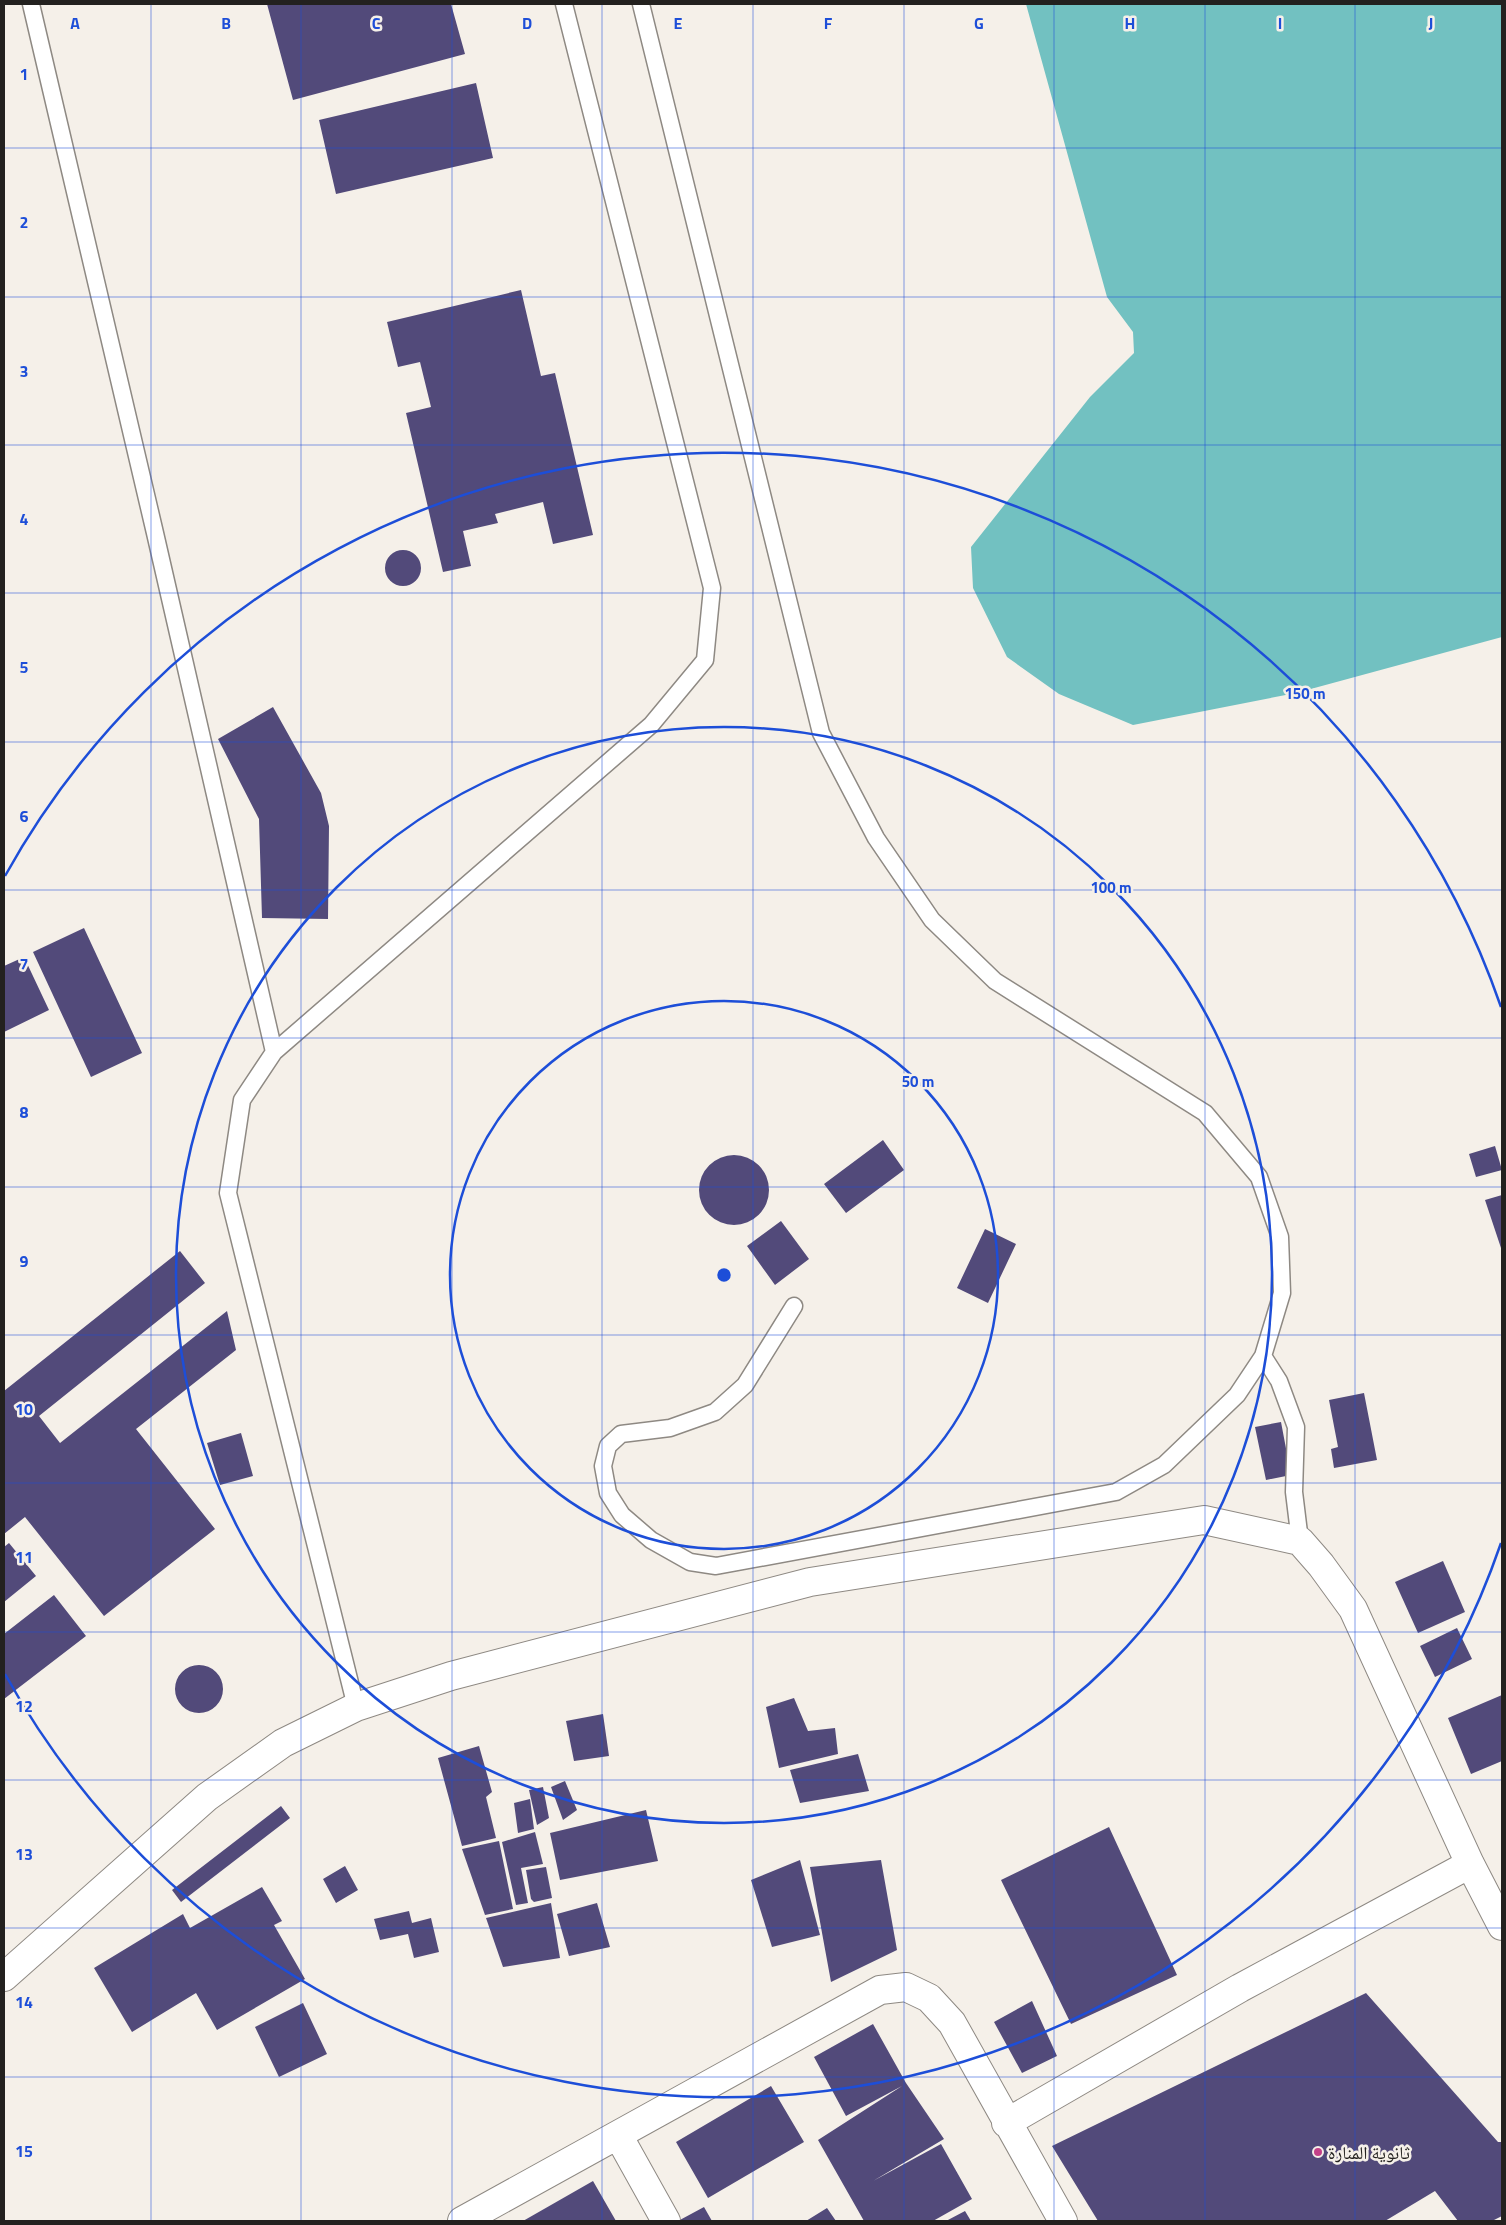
<svg xmlns="http://www.w3.org/2000/svg" width="1506" height="2225" font-family="'Titillium Web','Noto Naskh Arabic',sans-serif">
	<style>
		.water { fill: #72c1c1 }
		.building { fill: #524a7a }
		.lines { fill: none; stroke-linecap: round; stroke-linejoin: round }
		.lane-casing { stroke: #8e8983; stroke-width: 19 }
		.street-casing { stroke: #8e8983; stroke-width: 30 }
		.lane { stroke: #fff; stroke-width: 16 }
		.street { stroke: #fff; stroke-width: 28 }
		.grid { fill: none; stroke: #1d4ed8; stroke-width: 1; stroke-opacity: 0.55 }
		.ring { fill: none; stroke: #1d4ed8; stroke-width: 2.5 }
		.poi-dot { fill: #c34188; stroke: #f5f0e9; stroke-width: 2 }
		.labels { text-anchor: middle; dominant-baseline: central; stroke-width: 5; stroke-linejoin: round; paint-order: stroke }
		.poi-label { font-size: 18px; fill: #23211f; stroke: #f5f0e9; text-anchor: start }
		.grid-label { font-size: 16px; text-anchor: middle; font-weight: bold; fill: #1d4ed8; stroke: #f5f0e9; stroke-width: 5; stroke-linejoin: round; paint-order: stroke }
		.centre { fill: #1d4ed8; stroke: #f5f0e9; stroke-width: 2.5 }
		.ring-label { font-size: 15px; text-anchor: middle; font-weight: bold; fill: #1d4ed8; stroke: #f5f0e9; stroke-width: 5; stroke-linejoin: round; paint-order: stroke }
	</style>
	<rect width="100%" height="100%" fill="#f5f0e9"/>
	<path class="water" d="M 1026,4 L 1502,4 L 1502,637 L 1296,693 L 1133,725 L 1059,694 L 1007,657 L 973,588 L 971,547 L 1090,397 L 1134,353 L 1133,332 L 1107,297 Z"/>
	<path class="building" d="M 267,4 L 451,4 L 465,54 L 293,100 Z
		M 476,83 L 493,158 L 336,194 L 319,120 Z
		M 521,290 L 541,376 L 555,373 L 593,535 L 553,544 L 543,502 L 495,514 L 498,523 L 463,531 L 471,566 L 443,572 L 406,413 L 431,407 L 420,362 L 398,367 L 387,322 Z
		M385 568a18 18 0 1 1 36 0a18 18 0 1 1-36 0Z
		M 273,707 L 321,793 L 329,826 L 328,919 L 262,918 L 259,819 L 218,739 Z
		M 84,928 L 142,1053 L 91,1077 L 33,952 Z
		M 24,957 L 49,1010 L 4,1032 L 4,966 Z
		M 883,1140 L 904,1170 L 846,1213 L 824,1184 Z
		M 1495,1146 L 1502,1170 L 1476,1177 L 1469,1154 Z
		M699 1190a35 35 0 1 1 70 0a35 35 0 1 1-70 0Z
		M 1502,1195 L 1502,1251 L 1485,1200 Z
		M 781,1221 L 809,1259 L 775,1285 L 747,1246 Z
		M 985,1229 L 1016,1244 L 988,1303 L 957,1288 Z
		M 180,1251 L 205,1283 L 39,1416 L 60,1443 L 227,1311 L 236,1350 L 136,1429 L 215,1529 L 104,1616 L 25,1517 L 4,1534 L 4,1391 Z
		M 1364,1393 L 1377,1460 L 1334,1468 L 1331,1449 L 1338,1447 L 1329,1400 Z
		M 1281,1422 L 1291,1475 L 1266,1480 L 1255,1427 Z
		M 241,1433 L 253,1476 L 220,1485 L 207,1443 Z
		M 9,1543 L 36,1576 L 4,1602 L 4,1547 Z
		M 1443,1561 L 1465,1612 L 1418,1633 L 1395,1582 Z
		M 54,1595 L 86,1636 L 4,1699 L 4,1634 Z
		M 1457,1628 L 1472,1659 L 1435,1677 L 1420,1646 Z
		M175 1689a24 24 0 1 1 48 0a24 24 0 1 1-48 0Z
		M 1502,1695 L 1502,1761 L 1471,1774 L 1448,1718 Z
		M 794,1698 L 808,1731 L 835,1728 L 838,1754 L 779,1768 L 766,1707 Z
		M 603,1714 L 609,1756 L 574,1761 L 566,1721 Z
		M 479,1746 L 492,1792 L 486,1797 L 496,1838 L 462,1846 L 438,1758 Z
		M 858,1754 L 869,1791 L 800,1803 L 790,1770 Z
		M 565,1781 L 577,1810 L 563,1820 L 551,1787 Z
		M 543,1787 L 549,1818 L 537,1825 L 529,1790 Z
		M 530,1799 L 534,1829 L 518,1833 L 514,1803 Z
		M 281,1806 L 290,1818 L 181,1902 L 172,1890 Z
		M 646,1810 L 658,1861 L 560,1880 L 550,1833 Z
		M 1109,1827 L 1177,1975 L 1071,2024 L 1001,1880 Z
		M 535,1832 L 543,1864 L 521,1868 L 528,1903 L 516,1905 L 502,1842 Z
		M 499,1841 L 513,1909 L 485,1915 L 462,1849 Z
		M 800,1860 L 820,1935 L 772,1947 L 751,1880 Z
		M 881,1860 L 897,1950 L 831,1982 L 810,1867 Z
		M 345,1866 L 358,1890 L 336,1903 L 323,1879 Z
		M 546,1867 L 552,1898 L 534,1902 L 531,1899 L 526,1870 Z
		M 262,1887 L 282,1921 L 274,1925 L 305,1979 L 217,2030 L 196,1993 L 132,2032 L 94,1968 L 183,1914 L 190,1928 Z
		M 551,1903 L 560,1958 L 503,1967 L 486,1918 Z
		M 597,1903 L 610,1947 L 569,1956 L 557,1914 Z
		M 409,1911 L 412,1923 L 431,1918 L 439,1952 L 414,1958 L 408,1934 L 380,1940 L 374,1919 Z
		M 1366,1993 L 1498,2142 L 1502,2142 L 1502,2216 L 1492,2221 L 1458,2221 L 1435,2191 L 1385,2221 L 1098,2221 L 1052,2146 Z
		M 1032,2001 L 1057,2056 L 1022,2073 L 994,2022 Z
		M 303,2003 L 327,2054 L 279,2077 L 255,2027 Z
		M 873,2024 L 906,2083 L 944,2139 L 873,2181 L 941,2144 L 972,2199 L 933,2221 L 864,2221 L 818,2140 L 902,2086 L 846,2116 L 814,2057 Z
		M 771,2086 L 804,2142 L 708,2198 L 676,2142 Z
		M 593,2181 L 616,2221 L 523,2221 Z
		M 704,2207 L 712,2221 L 678,2221 Z
		M 827,2208 L 836,2221 L 806,2221 Z
		M 965,2211 L 971,2221 L 946,2221 Z"/>
	<g class="lines">
		<defs>
			<path id="lane" d="M 31,4 L 155,533 L 274,1052
				M 641,4 L 821,733 L 876,838 L 932,920 L 995,981 L 1205,1113 L 1259,1177 L 1280,1237 L 1282,1293 L 1263,1356 L 1237,1395 L 1164,1465 L 1116,1492 L 716,1566 L 690,1562 L 651,1540 L 622,1515 L 608,1493 L 603,1466 L 608,1446 L 621,1434 L 670,1428 L 715,1412 L 745,1385 L 794,1306
				M 1263,1356 L 1279,1381 L 1296,1427 L 1294,1492 L 1300,1541
				M 356,1707 L 228,1193 L 242,1100 L 274,1052 L 651,725 L 705,660 L 712,588 L 564,4"/>
			<path id="street" d="M 4,1977 L 207,1797 L 283,1743 L 356,1707 L 451,1676 L 810,1582 L 1204,1520 L 1300,1541 L 1321,1565 L 1353,1609 L 1470,1864 L 1502,1926
				M 1006,2123 L 1240,1988 L 1470,1864
				M 618,2135 L 666,2221
				M 462,2221 L 880,1990 L 906,1987 L 929,1998 L 952,2023 L 1063,2221"/>
		</defs>
		<use href="#lane" class="lane-casing"/>
		<use href="#street" class="street-casing"/>
		<use href="#lane" class="lane"/>
		<use href="#street" class="street"/>
	</g>
	<path class="grid" d="M 151,4 L 151,2221M 301,4 L 301,2221M 452,4 L 452,2221M 602,4 L 602,2221M 753,4 L 753,2221M 904,4 L 904,2221M 1054,4 L 1054,2221M 1205,4 L 1205,2221M 1355,4 L 1355,2221M 4,148 L 1502,148M 4,297 L 1502,297M 4,445 L 1502,445M 4,593 L 1502,593M 4,742 L 1502,742M 4,890 L 1502,890M 4,1038 L 1502,1038M 4,1187 L 1502,1187M 4,1335 L 1502,1335M 4,1483 L 1502,1483M 4,1632 L 1502,1632M 4,1780 L 1502,1780M 4,1928 L 1502,1928M 4,2077 L 1502,2077"/>
	<g class="ring">
		<circle cx="724" cy="1275" r="274"/>
		<circle cx="724" cy="1275" r="548"/>
		<path d="M1501 1543A822 822 0 0 1 5 1674M5 876A822 822 0 0 1 1501 1007"/>
	</g>
	<circle class="poi-dot" cx="1318" cy="2152" r="5"/>
	<g class="labels">
		<g class="poi-label">
			<text x="1328" y="2152">ثانوية المنارة</text>
		</g>
	</g>
	<g class="grid-label">
		<text x="75" y="29">A</text>
		<text x="226" y="29">B</text>
		<text x="376" y="29">C</text>
		<text x="527" y="29">D</text>
		<text x="678" y="29">E</text>
		<text x="828" y="29">F</text>
		<text x="979" y="29">G</text>
		<text x="1130" y="29">H</text>
		<text x="1280" y="29">I</text>
		<text x="1431" y="29">J</text>
		<text x="24" y="80">1</text>
		<text x="24" y="228">2</text>
		<text x="24" y="377">3</text>
		<text x="24" y="525">4</text>
		<text x="24" y="673">5</text>
		<text x="24" y="822">6</text>
		<text x="24" y="970">7</text>
		<text x="24" y="1118">8</text>
		<text x="24" y="1267">9</text>
		<text x="24" y="1415">10</text>
		<text x="24" y="1563">11</text>
		<text x="24" y="1712">12</text>
		<text x="24" y="1860">13</text>
		<text x="24" y="2008">14</text>
		<text x="24" y="2157">15</text>
	</g>
	<circle cx="724" cy="1275" r="8" class="centre"/>
	<g class="ring-label">
		<text x="1305" y="699">150 m</text>
		<text x="1111" y="893">100 m</text>
		<text x="918" y="1087">50 m</text>
	</g>
	<rect width="1506" height="2225" fill="none" stroke="#23211f" stroke-width="10"/>
</svg>
